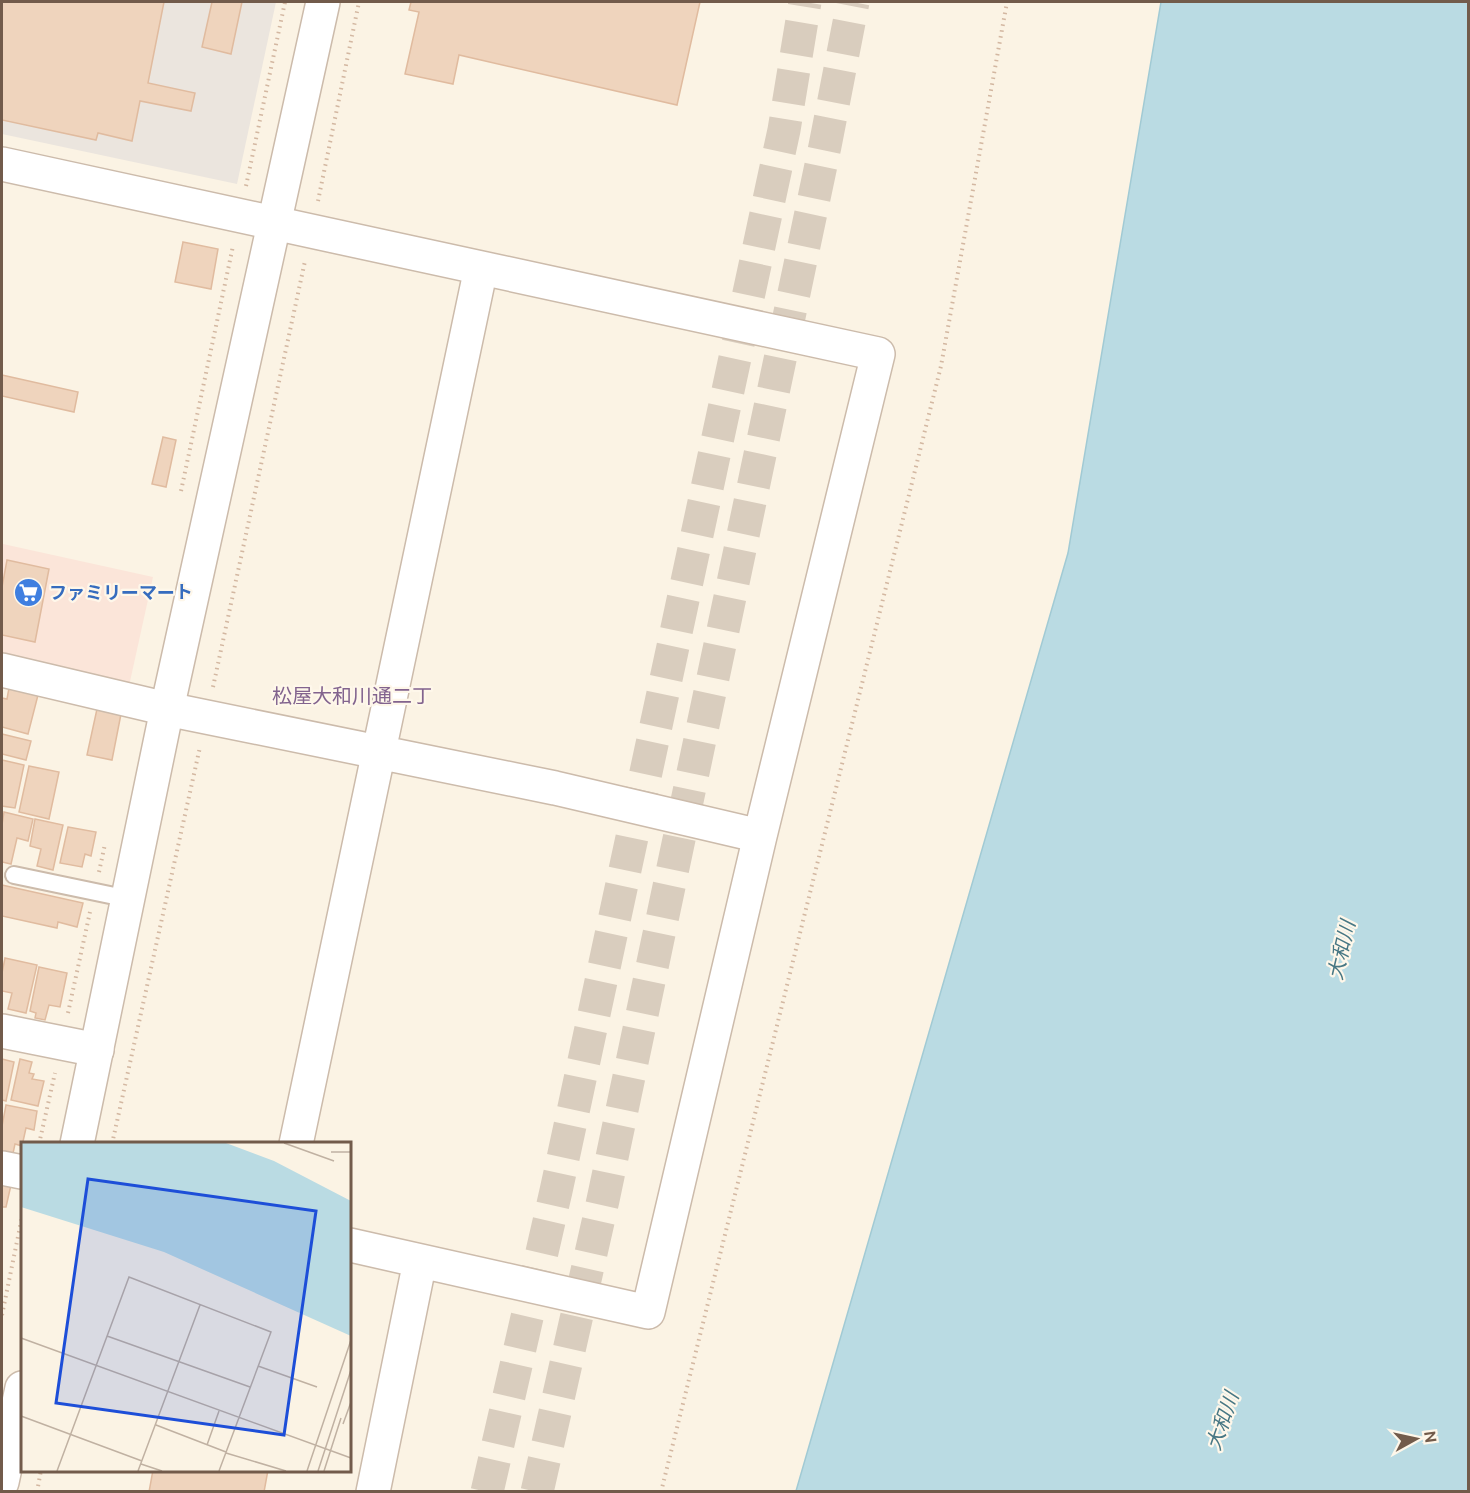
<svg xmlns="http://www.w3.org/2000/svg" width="1470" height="1493" font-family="Ubuntu,'Noto Sans JP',sans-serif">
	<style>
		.commercial { fill: #fbe5d9 }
		.industrial { fill: #ebe5de }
		.water { fill: #badbe3; stroke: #a1cad4; stroke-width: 1.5 }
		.building { fill: #efd4bd; stroke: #e0bb9f; stroke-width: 1.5 }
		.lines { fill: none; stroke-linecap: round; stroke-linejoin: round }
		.motorway-tunnel { stroke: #d9cdbe; stroke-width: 33; stroke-dasharray: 33 16; stroke-linecap: butt }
		.service-casing { stroke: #ccbbab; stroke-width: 20 }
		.minor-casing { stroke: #ccbbab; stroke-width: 36 }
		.tertiary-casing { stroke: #ccbbab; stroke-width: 36 }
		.path { stroke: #d3b7a1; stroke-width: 4; stroke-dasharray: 1.5 4.5; stroke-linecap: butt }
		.service { stroke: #fff; stroke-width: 16 }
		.minor { stroke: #fff; stroke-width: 33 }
		.tertiary { stroke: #fff; stroke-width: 33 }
		.labels { text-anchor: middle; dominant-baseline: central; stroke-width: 4.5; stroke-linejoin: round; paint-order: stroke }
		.shop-label { font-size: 18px; font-weight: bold; fill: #366cbe; stroke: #fef7ea; text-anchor: start }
		.neighbourhood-label { font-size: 20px; fill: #82638e; stroke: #fef7ea }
		.water-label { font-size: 20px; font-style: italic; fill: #477784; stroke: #fef7ea }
		.inset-road { fill: none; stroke: #c0b1a2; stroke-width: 1.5 }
		.view { fill: #1d4ed8; fill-opacity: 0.15; stroke: #1d4ed8; stroke-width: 3 }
		.inset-edge { fill: none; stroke: #725b4b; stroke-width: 3 }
	</style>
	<rect width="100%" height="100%" fill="#fbf3e4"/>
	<path class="commercial" d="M 3,544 L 153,577 L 129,686 L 2,658 Z"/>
	<path class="industrial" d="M 2,2 L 276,2 L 237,184 L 2,134 Z"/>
	<path class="water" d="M 1161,2 L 1468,2 L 1468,1491 L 796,1491 L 1068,553 Z"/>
	<path class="building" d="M 2,2 L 164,2 L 148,83 L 195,93 L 191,111 L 140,101 L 132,141 L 98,133 L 96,140 L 2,120 Z
		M 212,2 L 242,2 L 231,54 L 202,47 Z
		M 411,2 L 700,2 L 677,105 L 459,55 L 453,84 L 405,74 L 419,12 L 409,10 Z
		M 183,242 L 218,249 L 211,289 L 175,282 Z
		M 2,375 L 78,392 L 74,412 L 2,396 Z
		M 163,437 L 176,440 L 166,487 L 152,484 Z
		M 7,560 L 49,569 L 35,642 L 2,635 L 2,587 Z
		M 9,688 L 38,695 L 28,734 L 2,727 L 2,698 L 7,699 Z
		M 97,709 L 121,714 L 112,760 L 87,755 Z
		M 2,734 L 31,741 L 26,760 L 2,754 Z
		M 2,760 L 24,765 L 15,808 L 2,806 Z
		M 29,766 L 59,772 L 49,819 L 19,812 Z
		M 4,812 L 33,819 L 28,841 L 17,838 L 11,864 L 2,862 L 2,825 Z
		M 35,819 L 63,825 L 53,870 L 37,866 L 41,849 L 30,846 Z
		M 68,827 L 96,832 L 91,856 L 85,854 L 82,867 L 60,863 Z
		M 2,885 L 83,903 L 77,927 L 58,922 L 57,928 L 2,916 Z
		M 5,958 L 37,965 L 26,1013 L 8,1009 L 12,993 L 2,991 L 2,973 Z
		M 39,967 L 67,973 L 60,1007 L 49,1005 L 45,1020 L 35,1018 L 36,1013 L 30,1011 Z
		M 2,1059 L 14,1062 L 6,1101 L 2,1100 Z
		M 20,1059 L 32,1062 L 29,1073 L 34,1074 L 32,1079 L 44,1081 L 38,1106 L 11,1100 Z
		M 6,1105 L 37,1111 L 34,1130 L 26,1128 L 22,1146 L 15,1144 L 12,1158 L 2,1156 L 2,1126 Z
		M 2,1183 L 11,1185 L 6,1207 L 2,1207 Z
		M 153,1470 L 268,1470 L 264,1492 L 149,1492 Z"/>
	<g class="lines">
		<path class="motorway-tunnel" d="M 487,1492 L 556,1191 L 784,130 L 805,2
			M 537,1492 L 603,1200 L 825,146 L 853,2"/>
		<defs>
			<path id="service" d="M 14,875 L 129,899"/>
			<path id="minor" d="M 2,164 L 878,354 L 760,836 L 648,1312 L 350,1245
				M 2,670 L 167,709 L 555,788 L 760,836
				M 2,1031 L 97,1050
				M 296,1144 L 481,268
				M 2,1168 L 22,1172
				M 373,1492 L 420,1261"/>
			<path id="tertiary" d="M 77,1144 L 167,709 L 323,2
				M 2,1482 L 22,1388"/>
		</defs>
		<use href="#service" class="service-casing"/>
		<use href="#minor" class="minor-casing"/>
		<use href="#tertiary" class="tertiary-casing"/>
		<path class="path" d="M 246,186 L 285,2
			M 318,201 L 359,2
			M 181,491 L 233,246
			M 213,687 L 305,261
			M 99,872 L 105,844
			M 68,1013 L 90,912
			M 39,1144 L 55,1073
			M 112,1144 L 200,747
			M 2,1315 L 22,1217
			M 37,1492 L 41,1470
			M 661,1492 L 941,366 L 1007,2"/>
		<use href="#service" class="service"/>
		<use href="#minor" class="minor"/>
		<use href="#tertiary" class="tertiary"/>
	</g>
	<defs>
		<symbol id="supermarket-disc" viewBox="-11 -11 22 22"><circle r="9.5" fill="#3f7fe0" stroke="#fef7ea"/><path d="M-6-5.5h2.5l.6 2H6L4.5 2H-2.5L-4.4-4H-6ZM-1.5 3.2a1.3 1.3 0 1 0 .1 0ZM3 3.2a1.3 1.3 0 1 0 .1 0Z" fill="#fff"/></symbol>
	</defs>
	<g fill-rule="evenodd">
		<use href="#supermarket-disc" x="12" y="576" width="33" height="33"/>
	</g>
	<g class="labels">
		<g class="shop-label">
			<text x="49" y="592">ファミリーマート</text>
		</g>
		<g class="neighbourhood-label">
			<text x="352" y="695">松屋大和川通二丁</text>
		</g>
		<g class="water-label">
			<text transform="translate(1341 950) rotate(-77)">大和川</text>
			<text transform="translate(1222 1421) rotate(-71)">大和川</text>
		</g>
	</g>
	<g transform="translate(21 1142)">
		<rect width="330" height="330" fill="#fbf3e4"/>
		<path d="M 0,1 L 205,1 L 253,19 L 330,59 L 330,194 L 143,110 L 0,65 Z" fill="#badbe3"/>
		<path class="inset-road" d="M 263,1 L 313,19M 310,10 L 330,10M 86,194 L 229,245M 0,196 L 330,316M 237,224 L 296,245M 0,274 L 121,319M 322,282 L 330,260M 135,283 L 205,310M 186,303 L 198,269M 205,311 L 265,329M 120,322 L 141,329M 36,329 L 108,135 L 250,190 L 198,329M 117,329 L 179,163M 286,329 L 330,198M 297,329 L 330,228M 303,329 L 320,276"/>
		<path class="view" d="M 67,37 L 295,69 L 263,293 L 35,261 Z"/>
		<rect width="330" height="330" class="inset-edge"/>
	</g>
	<rect width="1470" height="1493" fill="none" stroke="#725b4b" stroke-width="6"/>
	<g transform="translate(1416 1439) rotate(82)" stroke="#fef7ea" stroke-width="4.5" paint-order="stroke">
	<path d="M0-4.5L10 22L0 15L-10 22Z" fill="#725b4b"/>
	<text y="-9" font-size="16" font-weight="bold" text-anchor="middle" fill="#725b4b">N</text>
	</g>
</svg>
